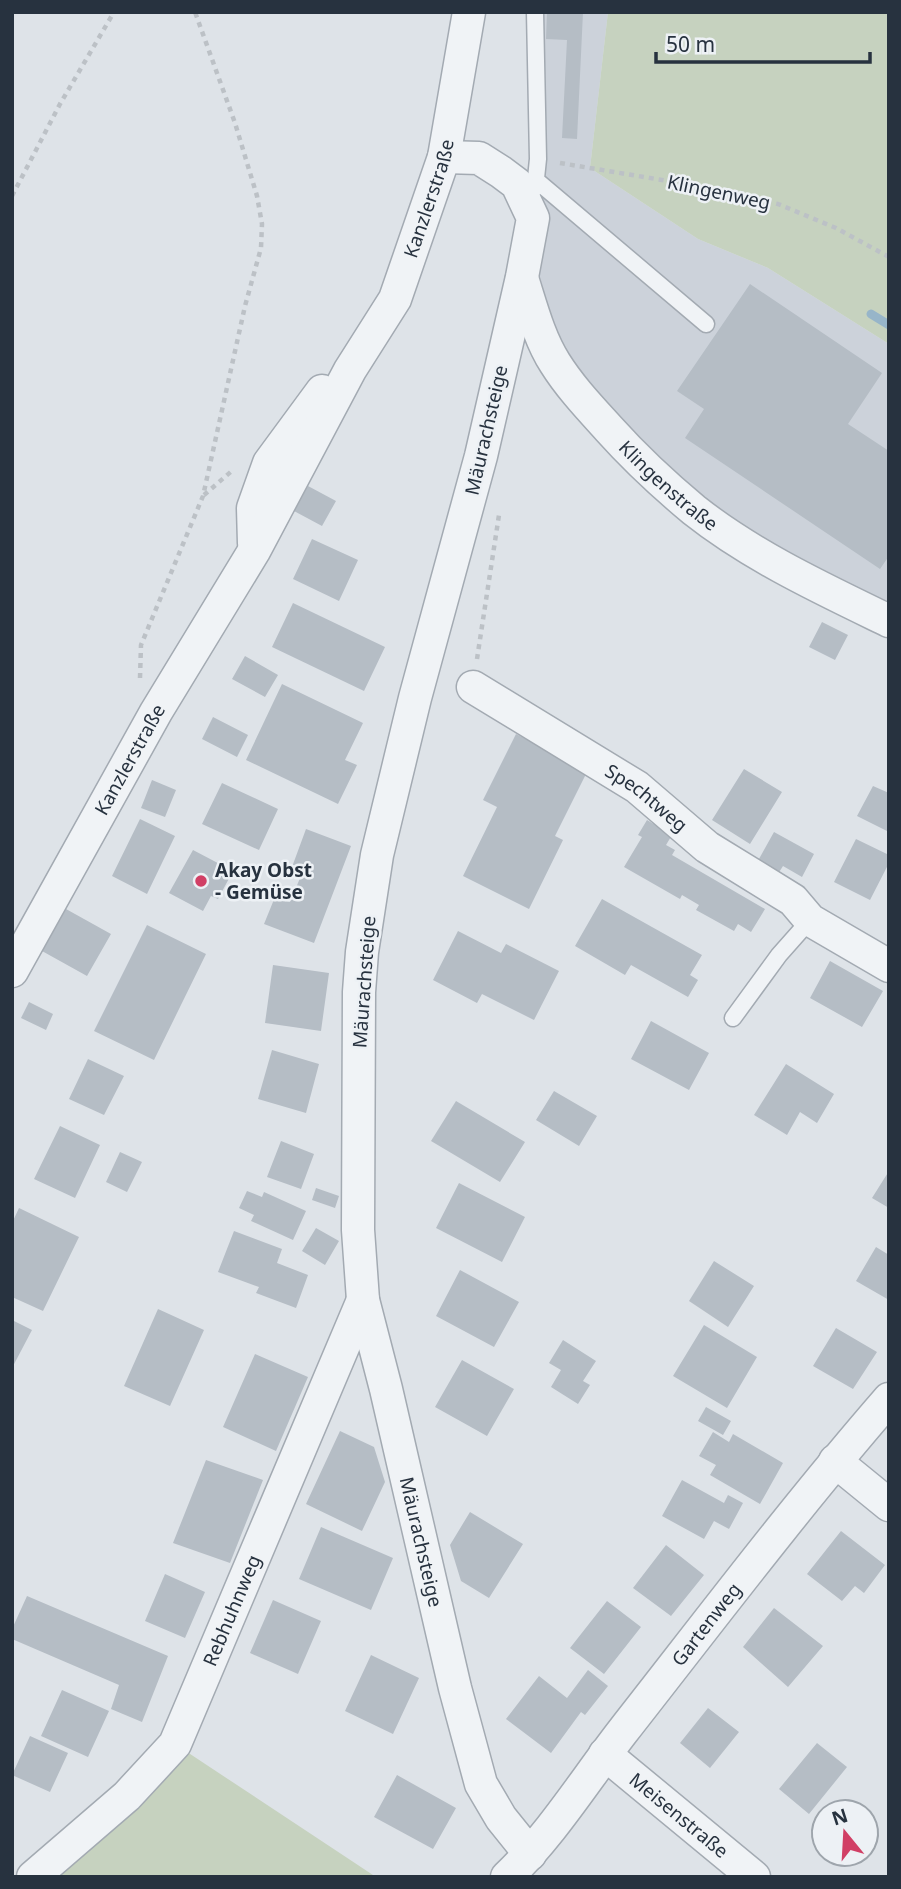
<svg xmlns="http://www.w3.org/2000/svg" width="901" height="1889" font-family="'Noto Sans',sans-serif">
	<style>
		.built { fill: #ccd2da }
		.green { fill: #c6d2bf }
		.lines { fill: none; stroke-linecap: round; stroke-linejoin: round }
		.stream { stroke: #97b5c9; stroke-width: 9 }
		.building { fill: #b5bdc5 }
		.lane-casing { stroke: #a3aab2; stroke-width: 19 }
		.street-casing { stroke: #a3aab2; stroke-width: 35 }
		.path { stroke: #bcc1c6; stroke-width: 4.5; stroke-dasharray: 5 5; stroke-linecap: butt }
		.lane { stroke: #f0f3f6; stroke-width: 16 }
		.street { stroke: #f0f3f6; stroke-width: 32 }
		.poi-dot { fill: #d13f65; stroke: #edf1f5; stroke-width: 2.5 }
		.labels { text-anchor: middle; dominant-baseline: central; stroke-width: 5; stroke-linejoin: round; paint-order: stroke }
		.street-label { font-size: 19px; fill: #27323f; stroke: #edf1f5 }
		.poi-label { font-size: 19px; font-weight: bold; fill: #27323f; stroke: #edf1f5; text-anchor: start }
	</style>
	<rect width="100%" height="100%" fill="#dee3e8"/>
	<path class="built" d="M 535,12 L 608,12 L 590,168 L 698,239 L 768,268 L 889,344 L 889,621 L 695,511 L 537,323 Z"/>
	<path class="green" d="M 608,12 L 889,12 L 889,344 L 768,268 L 698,239 L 590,168 Z
		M 175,1744 L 376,1877 L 33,1877 Z"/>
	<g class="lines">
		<path class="stream" d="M 871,314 L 889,325"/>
	</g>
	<path class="building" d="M 547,12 L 583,12 L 577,139 L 562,138 L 567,40 L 546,39 Z
		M 750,284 L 882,373 L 848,424 L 889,451 L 889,556 L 880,569 L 685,438 L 704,409 L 677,391 Z
		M 308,486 L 336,501 L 322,526 L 294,511 Z
		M 312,539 L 358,560 L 339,601 L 293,579 Z
		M 293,603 L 385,647 L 364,691 L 272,647 Z
		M 822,622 L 848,635 L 835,660 L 809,647 Z
		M 245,656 L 278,675 L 265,697 L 232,679 Z
		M 282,684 L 363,723 L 345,760 L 357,765 L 338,804 L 246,760 Z
		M 213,717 L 248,735 L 237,757 L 202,739 Z
		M 516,734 L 588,770 L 555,836 L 563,840 L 529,909 L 463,876 L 497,807 L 483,800 Z
		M 744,769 L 782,792 L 750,844 L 712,820 Z
		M 152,780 L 176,790 L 165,817 L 141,808 Z
		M 222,783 L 278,809 L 259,850 L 202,824 Z
		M 873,786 L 889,793 L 889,832 L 857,816 Z
		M 140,819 L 175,836 L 147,894 L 112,876 Z
		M 647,820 L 672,835 L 666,845 L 675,850 L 672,855 L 765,909 L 751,932 L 738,924 L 734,931 L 696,910 L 699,905 L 682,895 L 680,899 L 624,867 L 642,837 L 638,835 Z
		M 306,829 L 351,846 L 314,943 L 264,924 L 275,897 L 290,902 L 303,871 L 292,867 Z
		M 774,832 L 814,854 L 802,877 L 783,866 L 776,877 L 755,866 Z
		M 856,839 L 889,855 L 889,863 L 870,900 L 834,882 Z
		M 193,850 L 233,871 L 218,899 L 211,896 L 203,911 L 169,893 Z
		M 602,899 L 702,955 L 690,975 L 698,980 L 688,997 L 631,965 L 625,975 L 575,946 Z
		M 66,909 L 111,934 L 87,976 L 42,951 Z
		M 147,925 L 206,954 L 154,1060 L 94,1031 Z
		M 458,931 L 501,953 L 506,944 L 559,971 L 534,1020 L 482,994 L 477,1003 L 433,980 Z
		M 830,961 L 883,991 L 862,1027 L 810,998 Z
		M 273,965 L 329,973 L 321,1031 L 265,1023 Z
		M 29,1002 L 53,1014 L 46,1030 L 21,1018 Z
		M 651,1021 L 709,1053 L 689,1090 L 631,1059 Z
		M 272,1050 L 319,1064 L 306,1113 L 258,1099 Z
		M 88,1059 L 124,1076 L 104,1115 L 69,1099 Z
		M 786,1064 L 834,1094 L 817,1123 L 800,1112 L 787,1135 L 754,1115 Z
		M 554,1091 L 597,1116 L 579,1146 L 536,1120 Z
		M 456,1101 L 525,1142 L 500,1182 L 431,1141 Z
		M 60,1126 L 100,1145 L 75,1198 L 34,1179 Z
		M 281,1141 L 314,1154 L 301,1189 L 267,1177 Z
		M 120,1152 L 142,1162 L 127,1192 L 106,1182 Z
		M 889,1171 L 889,1208 L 872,1198 Z
		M 459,1183 L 525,1217 L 502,1262 L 436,1228 Z
		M 316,1188 L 339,1196 L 335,1208 L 312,1200 Z
		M 247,1191 L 262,1197 L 264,1192 L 306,1211 L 293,1240 L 251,1221 L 254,1215 L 239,1208 Z
		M 19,1208 L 79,1237 L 43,1311 L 12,1297 L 12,1223 Z
		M 316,1228 L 339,1241 L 325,1265 L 302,1251 Z
		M 234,1231 L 282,1249 L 277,1263 L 308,1275 L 296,1308 L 256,1293 L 259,1287 L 218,1272 Z
		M 876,1247 L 889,1255 L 889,1300 L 856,1281 Z
		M 714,1261 L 754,1286 L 728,1327 L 689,1301 Z
		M 460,1270 L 519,1302 L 494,1347 L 436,1316 Z
		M 158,1309 L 204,1330 L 170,1406 L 124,1386 Z
		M 12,1320 L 32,1330 L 12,1368 Z
		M 704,1325 L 757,1357 L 727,1408 L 673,1376 Z
		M 836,1328 L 877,1352 L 853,1389 L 813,1366 Z
		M 563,1340 L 596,1361 L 583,1381 L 590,1385 L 578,1404 L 551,1387 L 561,1370 L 549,1363 Z
		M 255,1354 L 308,1377 L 276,1451 L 223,1427 Z
		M 462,1360 L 514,1389 L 487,1436 L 435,1407 Z
		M 706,1407 L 731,1421 L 723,1435 L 698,1421 Z
		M 340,1431 L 374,1447 L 385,1482 L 362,1531 L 306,1504 Z
		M 713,1432 L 729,1442 L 733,1434 L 783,1463 L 760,1504 L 710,1475 L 716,1465 L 699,1456 Z
		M 206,1460 L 263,1480 L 230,1563 L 173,1543 Z
		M 682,1480 L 724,1503 L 728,1495 L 743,1503 L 729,1529 L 714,1521 L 704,1539 L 662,1516 Z
		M 470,1512 L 523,1544 L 489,1598 L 461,1581 L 450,1545 Z
		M 321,1527 L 393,1558 L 371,1610 L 299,1579 Z
		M 841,1531 L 885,1565 L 864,1593 L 855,1586 L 842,1601 L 807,1574 Z
		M 666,1545 L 704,1575 L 671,1616 L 633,1588 Z
		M 165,1574 L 205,1592 L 185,1638 L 145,1621 Z
		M 27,1596 L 168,1656 L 142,1722 L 111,1709 L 119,1685 L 12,1639 L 12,1629 Z
		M 273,1600 L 321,1621 L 298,1674 L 250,1653 Z
		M 607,1601 L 641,1627 L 604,1674 L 570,1648 Z
		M 774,1608 L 823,1646 L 788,1687 L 743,1647 Z
		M 371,1655 L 419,1678 L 393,1734 L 345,1711 Z
		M 588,1670 L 608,1686 L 585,1715 L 581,1712 L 551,1753 L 506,1719 L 539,1676 L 567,1698 Z
		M 62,1690 L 109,1711 L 88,1757 L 41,1736 Z
		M 708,1708 L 739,1732 L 710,1768 L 680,1743 Z
		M 30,1736 L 68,1753 L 50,1792 L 12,1775 Z
		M 817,1743 L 847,1767 L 809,1814 L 779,1789 Z
		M 397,1775 L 456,1808 L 433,1849 L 374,1817 Z"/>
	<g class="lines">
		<defs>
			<path id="lane" d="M 535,12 L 538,159 L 535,188
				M 536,180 L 706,324
				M 733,1018 L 779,955 L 810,920"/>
			<g id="street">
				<path id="s1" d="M 444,157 L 479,158 L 501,172 L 517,184 L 533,218 L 522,277 L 481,456 L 415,698 L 377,855 L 362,952 L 359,992 L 358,1230 L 363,1300 L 386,1389 L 455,1688 L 481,1784 L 501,1818 L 530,1854"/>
				<path id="s2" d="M 522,278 C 531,306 539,338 555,363 C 570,387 590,408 609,429 C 635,458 664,485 694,510 C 752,556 823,589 889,621"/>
				<path d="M 254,543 L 253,508 L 269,463 L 322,391"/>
				<path id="s3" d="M 473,687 L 637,787 L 707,847 L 793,900 L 810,920 L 889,966"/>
				<path id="s4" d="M 12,971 L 156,712 L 254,551 L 350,370 L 395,299 L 444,157 L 469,12"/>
				<path d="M 835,1461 L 889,1505"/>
				<path id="s5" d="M 605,1754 L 754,1877"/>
				<path id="s6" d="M 33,1877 L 127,1796 L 175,1744 L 363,1300"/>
				<path id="s7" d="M 507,1877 C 552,1834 585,1780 623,1731 C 710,1620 796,1506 889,1399"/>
			</g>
		</defs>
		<use href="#lane" class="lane-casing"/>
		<use href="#street" class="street-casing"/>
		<path class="path" d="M 560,163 L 674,182 L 778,204 L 836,228 L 889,257
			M 12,196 L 60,104 L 114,12
			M 204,495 L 234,469
			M 477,659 L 499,515
			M 140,678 L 141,645 L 203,496 L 245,306 L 261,248 L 262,224 L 257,196 L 235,123 L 195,12"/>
		<use href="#lane" class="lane"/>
		<use href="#street" class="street"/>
	</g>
	<circle class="poi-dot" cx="201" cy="881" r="7"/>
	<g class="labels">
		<g class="street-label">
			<text transform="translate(719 192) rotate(12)">Klingenweg</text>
			<text stroke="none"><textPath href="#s4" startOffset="880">Kanzlerstraße</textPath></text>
			<text transform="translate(486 430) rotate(-77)">Mäurachsteige</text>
			<text stroke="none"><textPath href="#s2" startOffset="259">Klingenstraße</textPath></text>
			<text stroke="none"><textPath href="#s4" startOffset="242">Kanzlerstraße</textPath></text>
			<text stroke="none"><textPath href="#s3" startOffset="206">Spechtweg</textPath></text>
			<text transform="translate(364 982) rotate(-86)">Mäurachsteige</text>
			<text stroke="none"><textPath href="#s1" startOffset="1470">Mäurachsteige</textPath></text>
			<text stroke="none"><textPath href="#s6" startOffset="340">Rebhuhnweg</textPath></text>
			<text stroke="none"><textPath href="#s7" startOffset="322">Gartenweg</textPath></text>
			<text stroke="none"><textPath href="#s5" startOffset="96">Meisenstraße</textPath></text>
		</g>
		<g class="poi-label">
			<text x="215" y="870">Akay Obst<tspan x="215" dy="22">- Gemüse</tspan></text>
		</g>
	</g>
	<rect width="901" height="1889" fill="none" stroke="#27323f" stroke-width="28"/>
	<g transform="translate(845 1833) rotate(342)"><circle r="33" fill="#edf1f5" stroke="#9ea5ac" stroke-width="2"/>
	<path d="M0-5L12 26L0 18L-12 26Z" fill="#d13f65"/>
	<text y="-10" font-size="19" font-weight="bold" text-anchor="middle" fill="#27323f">N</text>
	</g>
	<path d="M656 52v10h214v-10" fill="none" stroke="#27323f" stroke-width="3.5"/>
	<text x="666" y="52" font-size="21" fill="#27323f" stroke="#edf1f5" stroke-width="5" paint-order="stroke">50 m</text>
</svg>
